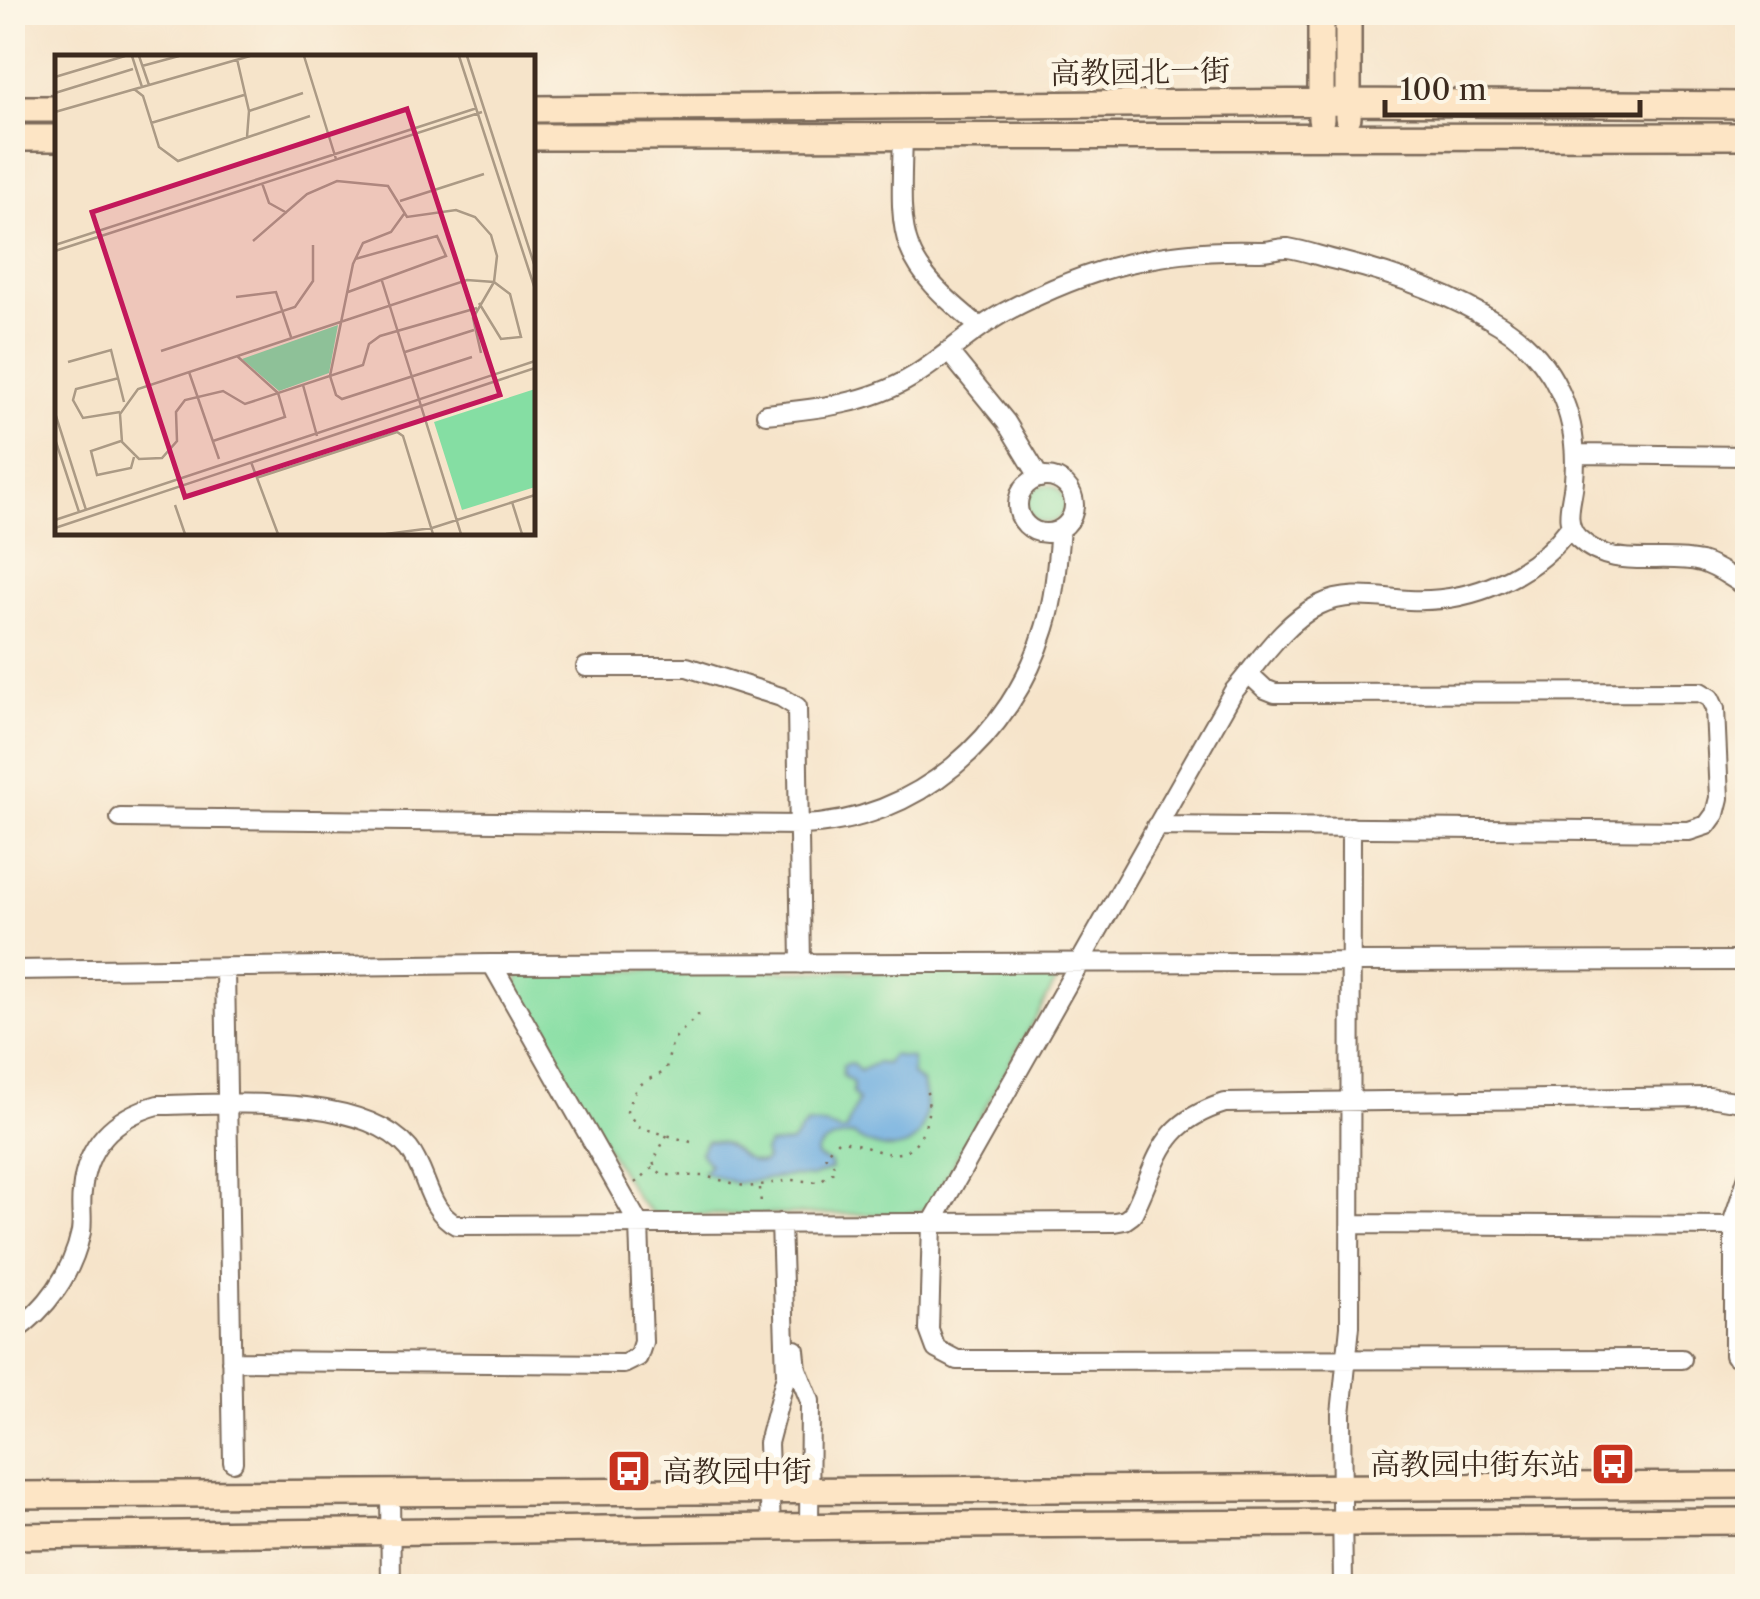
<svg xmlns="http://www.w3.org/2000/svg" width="1760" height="1599" font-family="'Libre Caslon Text','Noto Serif SC',serif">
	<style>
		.green { fill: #85dea3; stroke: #608460; stroke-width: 2.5 }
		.water { fill: #6dade0; stroke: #546c7f; stroke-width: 2.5 }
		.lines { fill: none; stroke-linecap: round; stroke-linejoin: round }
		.street-casing { stroke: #7c6b5a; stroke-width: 22 }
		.secondary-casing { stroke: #7c6b5a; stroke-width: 30 }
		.path { stroke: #7c6b5a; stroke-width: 2.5; stroke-dasharray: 2.5 8; stroke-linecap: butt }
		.street { stroke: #fff; stroke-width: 18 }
		.secondary { stroke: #fde5c5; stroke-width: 25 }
		.labels { text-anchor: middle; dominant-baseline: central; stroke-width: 10; stroke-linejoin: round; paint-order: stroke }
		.street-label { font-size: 30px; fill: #3b2a1e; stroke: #fcf5e5 }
		.poi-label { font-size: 30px; fill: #3b2a1e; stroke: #fcf5e5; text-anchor: end }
		.inset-road { fill: none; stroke: #ab9a85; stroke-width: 2.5 }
		.view { fill: #c2185b; fill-opacity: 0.15; stroke: #c2185b; stroke-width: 5 }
		.inset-edge { fill: none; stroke: #3b2a1e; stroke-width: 5 }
	</style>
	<rect width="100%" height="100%" fill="#fcf5e5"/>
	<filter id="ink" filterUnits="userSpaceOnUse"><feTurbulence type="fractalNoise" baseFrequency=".01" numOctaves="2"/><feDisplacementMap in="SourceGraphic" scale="20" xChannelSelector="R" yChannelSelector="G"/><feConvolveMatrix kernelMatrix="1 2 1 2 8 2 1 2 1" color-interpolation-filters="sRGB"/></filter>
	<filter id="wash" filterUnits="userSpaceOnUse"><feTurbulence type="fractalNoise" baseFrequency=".0048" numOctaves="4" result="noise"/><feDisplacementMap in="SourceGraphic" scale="40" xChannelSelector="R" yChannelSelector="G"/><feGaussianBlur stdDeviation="2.25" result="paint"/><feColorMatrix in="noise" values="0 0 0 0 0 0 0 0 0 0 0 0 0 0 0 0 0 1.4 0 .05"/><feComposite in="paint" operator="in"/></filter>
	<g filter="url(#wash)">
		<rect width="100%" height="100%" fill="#f6e4ca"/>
		<path class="green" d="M1027 504a19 19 0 1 1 38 0a19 19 0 1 1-38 0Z
			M 529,970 L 1049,972 L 1058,978 L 928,1209 L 907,1214 L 659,1215 L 652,1213 L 638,1200 L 514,992 L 520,973 Z"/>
		<path class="water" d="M 892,1055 L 912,1058 L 912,1075 L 922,1082 C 924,1095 928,1107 924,1121 C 915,1158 878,1152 853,1135 C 840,1136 822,1141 816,1153 L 817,1157 L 830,1163 L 831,1169 L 812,1177 L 790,1176 L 735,1183 L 703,1172 L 709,1165 L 700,1152 L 707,1141 C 738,1142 735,1160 762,1163 L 766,1160 L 764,1152 L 768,1145 L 791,1143 L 806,1124 L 826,1125 L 841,1132 L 846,1130 L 858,1100 L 853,1094 L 853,1083 L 842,1075 L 843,1065 L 851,1063 L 860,1071 L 876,1063 L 886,1064 Z"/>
	</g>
	<g filter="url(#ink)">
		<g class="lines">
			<defs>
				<path id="street" d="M 903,136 C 900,240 895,259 980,327
					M 948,351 L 1006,422 L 1040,478
					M 766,414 C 816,409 868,404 912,377 C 944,358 971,330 1005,312 C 1089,267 1163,248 1258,251 C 1269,252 1278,247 1288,248 C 1306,251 1322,257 1340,261 C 1397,275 1450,294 1500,325 C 1555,359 1580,418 1574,480 C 1573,500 1562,521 1578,538 C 1613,572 1660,552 1701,562 C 1719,567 1732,579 1748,587
					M 1575,454 L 1748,456
					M1018 505a28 28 0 1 1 56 0a28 28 0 1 1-56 0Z
					M 1570,527 C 1533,577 1471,603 1409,600 C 1378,598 1348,591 1319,605 C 1283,623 1259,662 1233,692 L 932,1223 L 929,1330 L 936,1349 L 957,1360 L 1682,1359
					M 586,667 L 687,667 L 781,697 L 797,707 L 801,964
					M 120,818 L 800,825 C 916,822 1012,737 1045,628 C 1055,596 1057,562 1060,529
					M 1156,826 L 1689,831 L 1707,825 L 1715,814 L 1719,798 L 1715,709 L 1710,698 L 1700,692 L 1275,693 L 1265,689 L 1249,674
					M 225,969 L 233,1462
					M 12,970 L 492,964 L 1748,961
					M 1351,1224 L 1734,1226
					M 12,1333 C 47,1309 72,1274 81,1232 C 83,1219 80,1205 82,1192 C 86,1145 114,1117 158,1105 C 226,1104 362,1093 409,1149 C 428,1173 427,1210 456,1225 L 1114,1222 L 1125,1220 L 1132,1215 C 1160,1160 1157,1124 1225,1103 L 1709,1097 L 1748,1103
					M 795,1350 L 797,1369 L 810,1401 L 809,1527
					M 1734,1355 L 1734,1218 L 1748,1176
					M 231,1361 L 624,1364 L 638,1357 L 643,1342 L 639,1224 L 492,964
					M 390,1492 L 391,1586
					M 771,1528 L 768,1443 L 786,1375 L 781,1223
					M 1343,1586 L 1341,1414 L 1350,1326 L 1351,827"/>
				<path id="secondary" d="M 12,109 L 58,109
					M 532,109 L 1347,102 L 1748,105
					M 1348,117 L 1348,12
					M 1321,119 L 1321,12
					M 532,137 L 1748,136
					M 12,138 L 58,138
					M 12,1495 L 1748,1485
					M 12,1536 L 954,1525 L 1748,1521"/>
			</defs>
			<use href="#street" class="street-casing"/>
			<use href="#secondary" class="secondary-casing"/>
			<path class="path" d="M 667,1135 L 653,1162 L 656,1170 L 664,1175 L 704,1176 L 748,1187 L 791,1180 L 818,1182 L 835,1171 L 835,1166 L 824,1155 L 838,1141 C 869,1141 903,1176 924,1129 C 929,1116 930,1102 926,1089
				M 691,1142 L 638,1127 L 627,1112 C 633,1085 643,1081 665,1072 L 673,1040 L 702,1011
				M 635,1183 L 654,1167
				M 760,1188 L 761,1205"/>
			<use href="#street" class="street"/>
			<use href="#secondary" class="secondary"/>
		</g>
	</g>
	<defs>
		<symbol id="bus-square" viewBox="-11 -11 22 22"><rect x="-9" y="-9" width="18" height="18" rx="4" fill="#c8321e" stroke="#fcf5e5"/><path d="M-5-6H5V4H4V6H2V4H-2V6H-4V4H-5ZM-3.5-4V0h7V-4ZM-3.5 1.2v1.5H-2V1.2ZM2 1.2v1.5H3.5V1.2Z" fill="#fff"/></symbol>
	</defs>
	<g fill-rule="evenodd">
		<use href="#bus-square" x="1588" y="1439" width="50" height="50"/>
		<use href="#bus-square" x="604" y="1446" width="50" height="50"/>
	</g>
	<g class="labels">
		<g class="street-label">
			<text transform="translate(1140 72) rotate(-1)">高教园北一街</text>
		</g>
		<g class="poi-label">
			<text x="1580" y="1464">高教园中街东站</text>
			<text x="662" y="1471" text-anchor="start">高教园中街</text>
		</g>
	</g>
	<g transform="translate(55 55)">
		<rect width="480" height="480" fill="#f6e4ca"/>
		<path d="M 283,270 L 274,318 L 224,336 L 187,304 ZM 480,334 L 480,432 L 407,455 L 379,367 Z" fill="#85dea3"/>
		<path class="inset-road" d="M 77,1 L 87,32M 84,1 L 94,30M 249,1 L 281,104M 404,1 L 480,234M 412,1 L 480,212M 182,4 L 194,56 L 192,82M 87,11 L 124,1M 0,22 L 70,1M 79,34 L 88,41 L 104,92 L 123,106 L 255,61M 0,38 L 78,14M 194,56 L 248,38M 0,57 L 195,1M 96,68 L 189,40M 207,128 L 214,148 L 232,158M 345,146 L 429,119M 349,159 L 336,177 L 308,188 L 298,209 L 275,321 L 281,340 L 287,344 L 417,302M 198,186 L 252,139 L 282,126 L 333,131 L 352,162 L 401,155 L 420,162 L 436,180 L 442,201 L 439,227 L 418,263 L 426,298M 0,190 L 422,53M 0,196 L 427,57M 327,226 L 406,479M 293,237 L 391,201 L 382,181 L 300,204M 181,242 L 221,237 L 236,282M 422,253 L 325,281 L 314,289 L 308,310 L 190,349 L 168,336 L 130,345 L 121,357 L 122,386 L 107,403 L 84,404 L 67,387 L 65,359 L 83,334 L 412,225 L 439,227 L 455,239 L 466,282 L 446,284 L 424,248M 106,296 L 240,252 L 258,226 L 258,190M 350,297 L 419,275M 13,307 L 56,295 L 69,347M 134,317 L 164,404M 64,323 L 21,334 L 18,345 L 28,363 L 65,357M 248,330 L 262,381M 0,358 L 31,455M 0,384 L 24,457M 66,386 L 36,396 L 42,420 L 76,413 L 79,402M 158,386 L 230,362 L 223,338 L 182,301M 196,407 L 223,479M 201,423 L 342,377 L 348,381 L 378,479M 457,447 L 467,479M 120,450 L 130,479M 0,465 L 480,306M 0,473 L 480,313M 331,479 L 377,473 L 480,440"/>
		<path class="view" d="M 352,54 L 445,340 L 130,442 L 37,157 Z"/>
		<rect width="480" height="480" class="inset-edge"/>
	</g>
	<rect width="1760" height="1599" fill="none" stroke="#fcf5e5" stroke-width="50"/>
	<path d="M1385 100v15h255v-15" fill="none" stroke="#3b2a1e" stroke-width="5"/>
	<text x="1400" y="100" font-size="30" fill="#3b2a1e" stroke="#fcf5e5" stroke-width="8" paint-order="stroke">100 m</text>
</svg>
